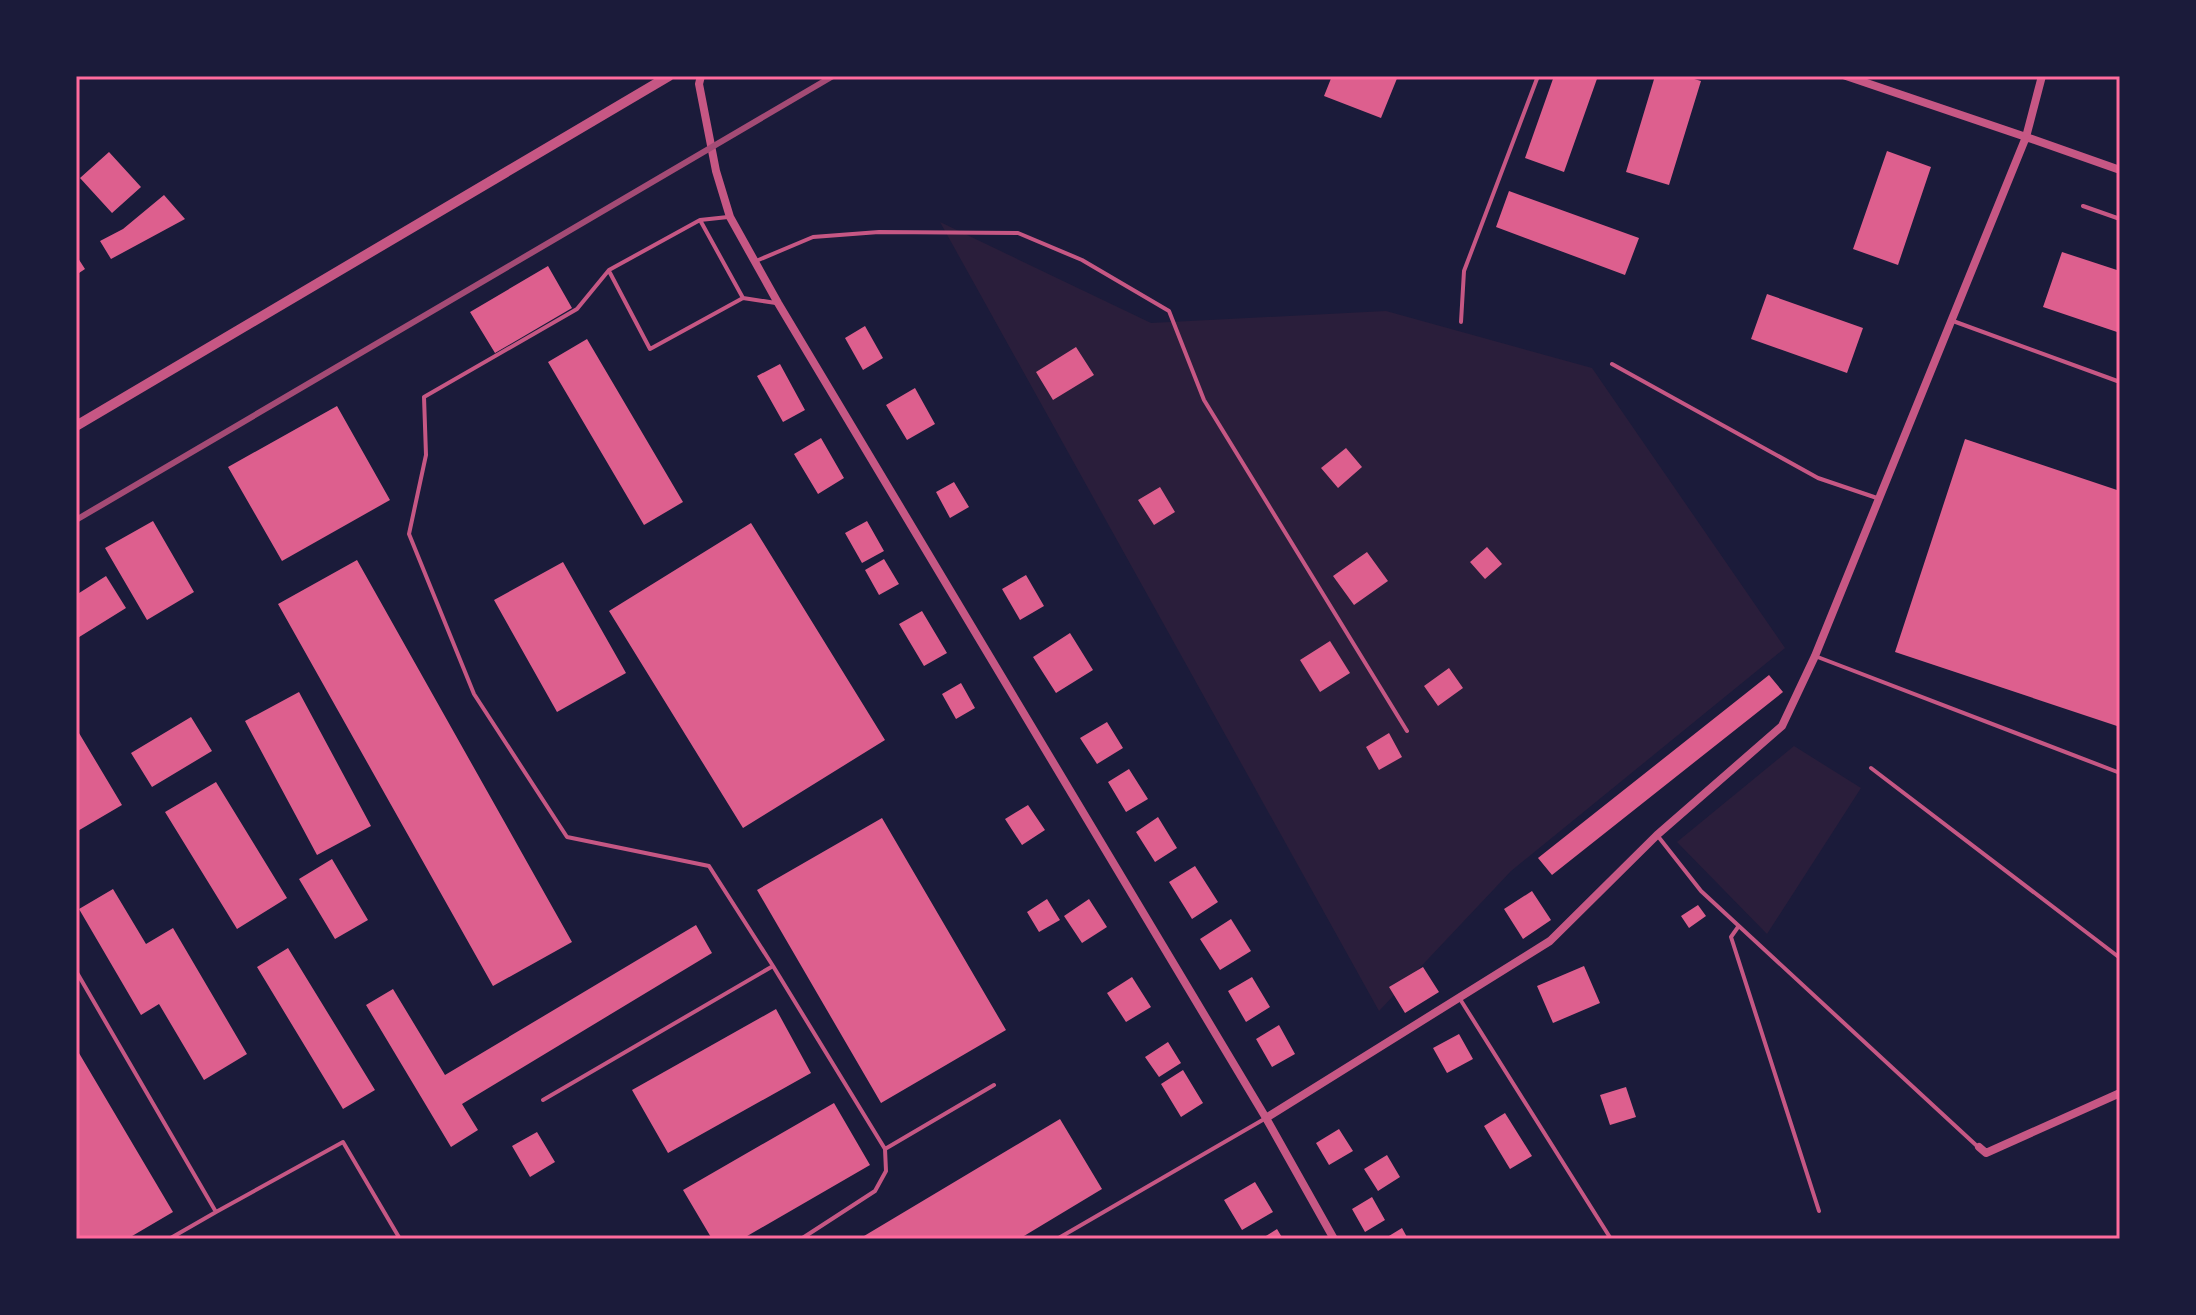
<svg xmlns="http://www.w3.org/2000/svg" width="2196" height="1315" font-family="Raleway,sans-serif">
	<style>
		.green { fill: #2a1e3b }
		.building { fill: #dd5f8e }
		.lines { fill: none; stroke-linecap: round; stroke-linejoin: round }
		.service { stroke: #c65784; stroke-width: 4 }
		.minor { stroke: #c65784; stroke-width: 8 }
		.tertiary { stroke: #c65784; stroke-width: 10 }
		.rail { stroke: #a44b75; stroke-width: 6 }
		.neatline { fill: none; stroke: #ff6b9d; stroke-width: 3 }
	</style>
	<rect width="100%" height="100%" fill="#1b1b3a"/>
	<path class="green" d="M 940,222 L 1151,323 L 1386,311 L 1592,368 L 1785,648 L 1511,871 L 1379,1011 Z
		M 1794,746 L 1861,788 L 1767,934 L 1677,842 Z"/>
	<path class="building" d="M 1332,76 L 1398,76 L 1381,118 L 1324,96 Z
		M 1554,76 L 1598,76 L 1564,172 L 1525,158 Z
		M 1655,76 L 1684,76 L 1701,81 L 1669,185 L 1626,172 Z
		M 1887,151 L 1931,167 L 1898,265 L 1853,249 Z
		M 109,152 L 141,187 L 112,213 L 80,178 Z
		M 1509,191 L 1639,238 L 1625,275 L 1496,227 Z
		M 164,195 L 185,219 L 111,259 L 100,241 L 123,229 Z
		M 2062,252 L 2120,271 L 2120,333 L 2043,307 Z
		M 76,255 L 85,269 L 76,275 Z
		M 548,266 L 572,308 L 495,353 L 470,312 Z
		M 1767,294 L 1863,328 L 1847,373 L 1751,339 Z
		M 865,326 L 883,358 L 863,370 L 845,338 Z
		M 587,339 L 683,502 L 644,525 L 548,362 Z
		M 1076,347 L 1094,375 L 1053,400 L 1036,372 Z
		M 780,364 L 805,410 L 783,422 L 757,376 Z
		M 915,388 L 935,424 L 907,440 L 886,405 Z
		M 337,406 L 390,500 L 282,561 L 228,467 Z
		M 821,438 L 844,478 L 818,494 L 794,454 Z
		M 1965,439 L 2120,491 L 2120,727 L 1895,652 Z
		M 1346,448 L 1362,467 L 1338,488 L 1321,468 Z
		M 954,482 L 969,507 L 950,518 L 936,492 Z
		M 1160,487 L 1175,512 L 1154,525 L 1138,500 Z
		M 153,521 L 194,592 L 147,620 L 105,548 Z
		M 867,521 L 884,551 L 862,563 L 845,533 Z
		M 751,523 L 885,740 L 743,828 L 609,611 Z
		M 1487,547 L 1502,564 L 1485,579 L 1470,562 Z
		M 1367,552 L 1388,581 L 1354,605 L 1333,576 Z
		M 884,559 L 899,584 L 879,595 L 865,570 Z
		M 357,560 L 572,942 L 493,986 L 278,604 Z
		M 563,562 L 626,673 L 557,712 L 494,600 Z
		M 1026,575 L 1044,606 L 1020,620 L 1002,589 Z
		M 106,576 L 126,608 L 76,639 L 76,595 Z
		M 922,611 L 947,653 L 924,666 L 899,624 Z
		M 1070,633 L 1093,670 L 1056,693 L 1033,657 Z
		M 1330,641 L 1350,673 L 1320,692 L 1300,660 Z
		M 1449,668 L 1463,688 L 1438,706 L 1424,686 Z
		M 1769,675 L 1783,692 L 1552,875 L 1538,858 Z
		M 961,683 L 975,708 L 956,719 L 942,694 Z
		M 299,692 L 371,826 L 317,855 L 245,721 Z
		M 191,717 L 212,751 L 152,787 L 131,753 Z
		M 1107,722 L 1123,748 L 1097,764 L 1080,738 Z
		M 76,728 L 122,805 L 76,832 Z
		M 1389,733 L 1402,757 L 1379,770 L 1366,747 Z
		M 1129,769 L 1148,799 L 1126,812 L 1108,782 Z
		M 216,782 L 287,898 L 237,929 L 165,812 Z
		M 1028,805 L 1045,830 L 1022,845 L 1005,819 Z
		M 1158,817 L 1177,848 L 1155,862 L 1136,832 Z
		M 882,818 L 1006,1030 L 881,1103 L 757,890 Z
		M 332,859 L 368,920 L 335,939 L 299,879 Z
		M 1195,866 L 1218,902 L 1192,919 L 1169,882 Z
		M 113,889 L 146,944 L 173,928 L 247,1054 L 204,1080 L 159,1004 L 141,1015 L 79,909 Z
		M 1532,891 L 1551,920 L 1523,939 L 1504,909 Z
		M 1047,899 L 1060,920 L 1039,932 L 1027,912 Z
		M 1089,899 L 1107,927 L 1082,943 L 1064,916 Z
		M 1698,905 L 1706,916 L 1689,928 L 1681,916 Z
		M 1231,919 L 1251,951 L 1220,970 L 1200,939 Z
		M 696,925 L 712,953 L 462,1104 L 478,1130 L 451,1147 L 366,1005 L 393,989 L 445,1075 Z
		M 288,948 L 375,1090 L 343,1109 L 257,967 Z
		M 1584,966 L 1600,1003 L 1553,1023 L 1537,986 Z
		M 1423,967 L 1439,992 L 1405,1013 L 1389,987 Z
		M 1132,977 L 1151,1007 L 1126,1022 L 1107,993 Z
		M 1252,977 L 1270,1007 L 1246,1022 L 1228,991 Z
		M 776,1009 L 811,1073 L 668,1153 L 632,1090 Z
		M 1279,1025 L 1295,1054 L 1272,1067 L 1256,1039 Z
		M 1459,1034 L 1473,1059 L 1447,1073 L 1433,1048 Z
		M 1168,1042 L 1181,1063 L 1159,1077 L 1145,1057 Z
		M 76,1048 L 173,1212 L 127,1239 L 76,1239 Z
		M 1183,1070 L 1203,1103 L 1181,1117 L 1161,1084 Z
		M 1626,1087 L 1636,1117 L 1610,1125 L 1600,1095 Z
		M 834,1103 L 870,1165 L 742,1239 L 712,1239 L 683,1190 Z
		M 1505,1113 L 1532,1156 L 1510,1169 L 1484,1126 Z
		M 1060,1119 L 1102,1189 L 1019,1239 L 859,1239 Z
		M 1339,1129 L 1353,1151 L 1329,1165 L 1316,1143 Z
		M 537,1132 L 555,1162 L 530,1177 L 512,1146 Z
		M 1387,1155 L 1400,1177 L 1378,1191 L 1364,1169 Z
		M 1255,1182 L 1273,1212 L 1242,1230 L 1224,1200 Z
		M 1372,1197 L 1385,1220 L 1365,1232 L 1352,1209 Z
		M 1402,1228 L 1408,1239 L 1384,1239 Z
		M 1277,1229 L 1283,1239 L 1261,1239 Z"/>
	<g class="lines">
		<path class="service" d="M 2083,206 L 2120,219
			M 700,220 L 743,298
			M 756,261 L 813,237 L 879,232 L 1018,233 L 1082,260 L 1169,311 L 1204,400 L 1407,731
			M 609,271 L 650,349 L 743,298 L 776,303
			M 1953,321 L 2120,382
			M 1461,322 L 1464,271 L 1538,76
			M 1612,364 L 1818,478 L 1877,498
			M 1815,656 L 2120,773
			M 1871,768 L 2120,958
			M 1657,835 L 1701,891 L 1977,1146
			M 1738,927 L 1731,937 L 1819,1211
			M 773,966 L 885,1149 L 886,1171 L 875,1191 L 801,1239
			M 76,971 L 216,1212 L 169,1239
			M 1460,999 L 1611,1239
			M 543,1100 L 773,966 L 709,866 L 567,837 L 474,694 L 409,534 L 426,455 L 424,397 L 577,309 L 609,270 L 700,220 L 728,217
			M 885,1149 L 994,1085
			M 216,1212 L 343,1142 L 400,1239
			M 1057,1239 L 1266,1118"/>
		<path class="minor" d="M 701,76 L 699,84 L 716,171 L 730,217 L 778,303 L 1266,1118 L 1334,1239
			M 1846,76 L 2026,137 L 2042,76
			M 1266,1118 L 1550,941 L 1657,835 L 1782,726 L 1815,656 L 2026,137 L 2120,170
			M 1979,1147 L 1986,1153 L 2120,1093"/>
		<path class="tertiary" d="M 76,426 L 669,76"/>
		<path class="rail" d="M 76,520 L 833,76"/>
	</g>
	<rect width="2196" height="1315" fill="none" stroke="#1b1b3a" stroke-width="156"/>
	<rect x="78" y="78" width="2040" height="1159" class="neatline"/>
</svg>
